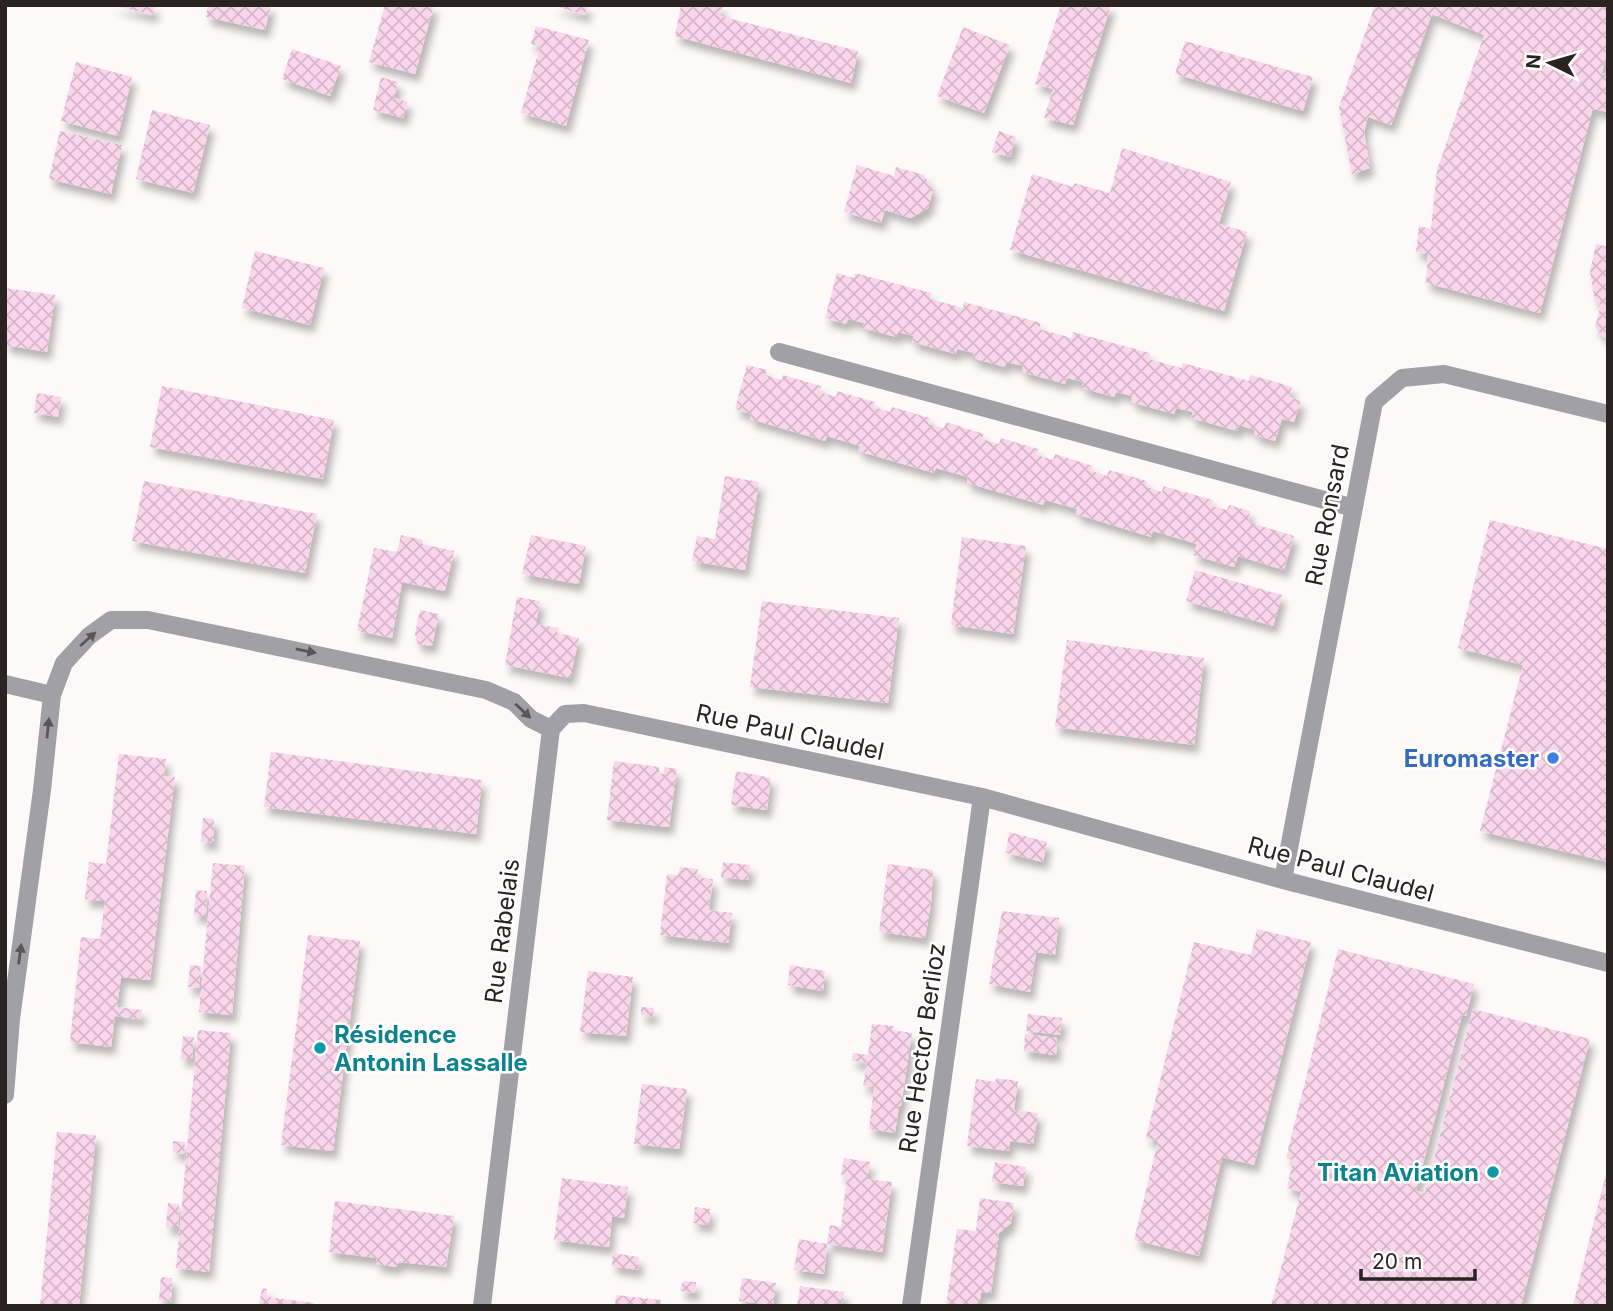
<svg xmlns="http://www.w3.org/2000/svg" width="1613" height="1311" font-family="Inter,sans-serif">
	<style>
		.building { fill: url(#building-cross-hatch); filter: url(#shadow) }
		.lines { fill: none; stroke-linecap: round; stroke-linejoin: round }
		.minor { stroke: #a1a0a7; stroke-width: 18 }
		.oneway { fill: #5a5557 }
		.shop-dot { fill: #3f7fe0; stroke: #fff; stroke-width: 2.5 }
		.culture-dot { fill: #0f9aa8; stroke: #fff; stroke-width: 2.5 }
		.labels { text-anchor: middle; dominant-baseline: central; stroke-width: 5; stroke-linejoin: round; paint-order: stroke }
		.street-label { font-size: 24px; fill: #2a2321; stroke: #fff }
		.shop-label { font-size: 24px; font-weight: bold; fill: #366cbe; stroke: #fff; text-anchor: end }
		.culture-label { font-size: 24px; font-weight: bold; fill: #0d838f; stroke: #fff; text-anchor: start }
	</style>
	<defs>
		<pattern id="building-cross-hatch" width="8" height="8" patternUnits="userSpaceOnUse" patternTransform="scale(1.75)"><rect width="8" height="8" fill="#fad5eb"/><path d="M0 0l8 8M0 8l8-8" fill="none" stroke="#d6b7c9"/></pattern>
		<filter id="shadow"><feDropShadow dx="4.5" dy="8" stdDeviation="3.5" flood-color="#0004"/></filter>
	</defs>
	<rect width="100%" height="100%" fill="#fdf9f8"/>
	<path class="building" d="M 111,5 L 155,5 L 153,15 Z
		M 208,5 L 271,5 L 265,30 L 206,17 Z
		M 385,5 L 434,5 L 415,74 L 369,62 Z
		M 552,5 L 588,5 L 585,15 Z
		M 681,5 L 723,5 L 720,16 L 858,51 L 851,83 L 675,36 Z
		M 1061,5 L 1111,5 L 1073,125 L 1044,118 L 1053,89 L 1035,84 Z
		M 1375,5 L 1608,5 L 1608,49 L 1540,313 L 1426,283 L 1428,254 L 1416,252 L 1419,226 L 1431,229 L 1437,170 L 1484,35 L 1432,14 L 1391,125 L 1368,117 L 1364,132 L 1370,168 L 1352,174 L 1339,107 Z
		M 536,26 L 589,40 L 566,126 L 521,113 L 540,46 L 531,44 Z
		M 963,27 L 1010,45 L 984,113 L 937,96 Z
		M 1185,41 L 1313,77 L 1303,111 L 1175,74 Z
		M 292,49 L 341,66 L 330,96 L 282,79 Z
		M 76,62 L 132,77 L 118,136 L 61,121 Z
		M 1603,73 L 1608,74 L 1608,112 L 1593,109 Z
		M 381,77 L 398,82 L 394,98 L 408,102 L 403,118 L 373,110 Z
		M 152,110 L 210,125 L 193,193 L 136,179 Z
		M 60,131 L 122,145 L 111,194 L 49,179 Z
		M 999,131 L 1016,137 L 1010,157 L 992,152 Z
		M 1122,148 L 1231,182 L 1219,224 L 1247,232 L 1224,311 L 1010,250 L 1032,174 L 1073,187 L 1074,183 L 1110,193 Z
		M 857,165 L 894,176 L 896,167 L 924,175 L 933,190 L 928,208 L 911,218 L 885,210 L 881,223 L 844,212 Z
		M 1596,244 L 1608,247 L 1608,338 L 1603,337 L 1595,327 L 1601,304 L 1595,301 L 1590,272 Z
		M 255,251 L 324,268 L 310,325 L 242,308 Z
		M 837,273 L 854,278 L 855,273 L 931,293 L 930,299 L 963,308 L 964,302 L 1041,323 L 1039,329 L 1072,338 L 1073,332 L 1150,353 L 1149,359 L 1181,368 L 1183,363 L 1249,381 L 1250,375 L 1269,380 L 1292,387 L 1289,397 L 1301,401 L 1294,422 L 1282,419 L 1275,441 L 1254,435 L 1255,430 L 1239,425 L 1237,431 L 1191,418 L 1193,412 L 1176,408 L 1174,414 L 1131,402 L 1132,396 L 1116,392 L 1114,397 L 1082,388 L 1083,382 L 1067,378 L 1065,384 L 1022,372 L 1023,366 L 1007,362 L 1005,367 L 972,358 L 974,353 L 957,349 L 956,354 L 912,342 L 914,336 L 898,332 L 896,337 L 863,328 L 864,323 L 848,319 L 846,324 L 825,318 Z
		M 5,288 L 55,295 L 47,352 L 5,345 Z
		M 747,365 L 767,370 L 765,375 L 782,380 L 783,375 L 821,386 L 820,392 L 836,397 L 837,391 L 875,402 L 874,407 L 890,412 L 892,407 L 930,418 L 928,424 L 944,428 L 946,422 L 984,434 L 982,439 L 999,444 L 1001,438 L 1038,449 L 1037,455 L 1053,460 L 1055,454 L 1093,466 L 1091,471 L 1107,476 L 1109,470 L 1147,481 L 1146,487 L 1162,492 L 1163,486 L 1213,500 L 1211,506 L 1227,510 L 1229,505 L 1250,511 L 1248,522 L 1294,536 L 1284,570 L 1238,556 L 1234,567 L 1193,555 L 1197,544 L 1153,531 L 1151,537 L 1076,514 L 1077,509 L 1045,500 L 1043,505 L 967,483 L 968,477 L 936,468 L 934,473 L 858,451 L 860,446 L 827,436 L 825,441 L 750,419 L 751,414 L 735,409 Z
		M 162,386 L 334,420 L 323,479 L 150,447 Z
		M 37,393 L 61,397 L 58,417 L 34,413 Z
		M 725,476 L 759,482 L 745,570 L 692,561 L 697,536 L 715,539 Z
		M 144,481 L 317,514 L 305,573 L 132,541 Z
		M 1490,520 L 1608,549 L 1608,862 L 1480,831 L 1523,665 L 1458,648 Z
		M 401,535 L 423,540 L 422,544 L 454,551 L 445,591 L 402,582 L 392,638 L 357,631 L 374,548 L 397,552 Z
		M 531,535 L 586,546 L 579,584 L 522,574 Z
		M 962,537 L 1026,546 L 1013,634 L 951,625 Z
		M 1195,570 L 1282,595 L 1273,626 L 1186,601 Z
		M 517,597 L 540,601 L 536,624 L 558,628 L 557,633 L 579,638 L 570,678 L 505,665 Z
		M 762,601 L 899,618 L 888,703 L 750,687 Z
		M 420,610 L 439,614 L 432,646 L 418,644 L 415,634 Z
		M 1067,640 L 1204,658 L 1194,745 L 1055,727 Z
		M 271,752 L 482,780 L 476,834 L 264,807 Z
		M 119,754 L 166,759 L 164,776 L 175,777 L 150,980 L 121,977 L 117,1007 L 142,1010 L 140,1019 L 115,1016 L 111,1047 L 70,1042 L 81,937 L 100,939 L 105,901 L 85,899 L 89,862 L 106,864 Z
		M 614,761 L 659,767 L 659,774 L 664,774 L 664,767 L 677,769 L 669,827 L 607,820 Z
		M 736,771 L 771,778 L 767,810 L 731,805 Z
		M 203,818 L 214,819 L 213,843 L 201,842 Z
		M 1009,832 L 1047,842 L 1043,862 L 1006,853 Z
		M 723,862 L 750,865 L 748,880 L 721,877 Z
		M 213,863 L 245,866 L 232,1015 L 199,1012 Z
		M 888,864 L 933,870 L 931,904 L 925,938 L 879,932 Z
		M 680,867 L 698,869 L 696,877 L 713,879 L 709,910 L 732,913 L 728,943 L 660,935 L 667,874 L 678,875 Z
		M 196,890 L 207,891 L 206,916 L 194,915 Z
		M 1002,911 L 1059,918 L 1055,955 L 1036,952 L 1030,992 L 989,984 Z
		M 1257,929 L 1311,942 L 1254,1165 L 1222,1157 L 1199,1256 L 1134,1240 L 1158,1141 L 1146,1138 L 1194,942 L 1251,955 Z
		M 308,935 L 360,941 L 333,1151 L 281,1145 Z
		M 1338,949 L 1474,984 L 1466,1016 L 1462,1015 L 1416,1191 L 1425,1193 L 1473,1009 L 1590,1039 L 1521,1306 L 1271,1306 L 1301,1192 L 1287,1188 L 1293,1160 L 1286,1158 Z
		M 190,965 L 201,966 L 199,988 L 188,987 Z
		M 790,965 L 825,971 L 823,991 L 788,985 Z
		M 588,971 L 633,977 L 626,1036 L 580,1032 Z
		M 641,1007 L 654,1008 L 653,1017 L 641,1015 Z
		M 1028,1014 L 1062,1018 L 1060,1035 L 1026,1031 Z
		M 872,1024 L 894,1026 L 893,1030 L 912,1033 L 901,1106 L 899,1106 L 895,1133 L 869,1129 L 874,1087 L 863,1086 L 867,1062 L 852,1061 L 853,1053 L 868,1055 Z
		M 198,1030 L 231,1033 L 209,1272 L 176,1268 Z
		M 1025,1034 L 1057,1038 L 1056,1055 L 1024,1051 Z
		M 183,1036 L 194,1037 L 192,1059 L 181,1059 Z
		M 996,1078 L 1018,1081 L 1014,1110 L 1038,1113 L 1033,1144 L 1010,1141 L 1009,1151 L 967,1146 L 976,1079 L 995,1082 Z
		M 642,1084 L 687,1089 L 679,1149 L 634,1144 Z
		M 57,1132 L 96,1135 L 79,1306 L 40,1306 Z
		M 173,1141 L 185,1142 L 184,1154 L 173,1152 Z
		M 844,1158 L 870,1162 L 867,1179 L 892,1182 L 882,1252 L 827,1244 L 830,1225 L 841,1227 L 847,1176 L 841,1175 Z
		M 995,1162 L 1026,1167 L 1023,1186 L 992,1182 Z
		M 1607,1170 L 1608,1306 L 1573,1306 L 1575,1297 Z
		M 562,1178 L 628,1187 L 624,1218 L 612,1216 L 609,1247 L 554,1240 Z
		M 980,1198 L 1014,1203 L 1011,1223 L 999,1233 L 991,1293 L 981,1292 L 979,1306 L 946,1306 L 957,1229 L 976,1231 Z
		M 335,1201 L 454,1216 L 446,1267 L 399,1262 L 396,1267 L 376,1264 L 377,1258 L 329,1252 Z
		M 168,1203 L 179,1204 L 178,1227 L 166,1227 Z
		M 695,1207 L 710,1209 L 709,1225 L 693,1223 Z
		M 799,1239 L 827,1244 L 824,1274 L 794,1270 Z
		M 613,1253 L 639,1257 L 638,1270 L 612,1266 Z
		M 161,1277 L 172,1278 L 171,1302 L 159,1300 Z
		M 742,1278 L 776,1283 L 773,1305 L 739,1301 Z
		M 683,1281 L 696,1282 L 695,1293 L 680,1291 Z
		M 800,1286 L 844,1292 L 842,1306 L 797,1306 Z
		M 262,1288 L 267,1289 L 267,1297 L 314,1303 L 314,1306 L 259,1306 Z
		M 616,1295 L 661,1300 L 660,1306 L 615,1306 Z"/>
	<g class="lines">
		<path class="minor" d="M 779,352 L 1354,508
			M 5,684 L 52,695
			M 551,729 L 565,714 L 584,713 L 982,797 L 1283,880 L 1608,963
			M 1283,880 L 1374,402 L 1402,378 L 1444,374 L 1608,414
			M 5,1095 L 11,1019 L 42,790 L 52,695 L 64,663 L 89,636 L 111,620 L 148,620 L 486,690 L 514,702 L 531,719 L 551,729
			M 482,1306 L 551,729
			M 911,1306 L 982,797"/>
	</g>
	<defs><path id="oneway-solid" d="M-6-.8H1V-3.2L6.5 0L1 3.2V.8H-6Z" transform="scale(1.75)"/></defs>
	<g class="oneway">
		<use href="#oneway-solid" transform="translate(88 639) rotate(-42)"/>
		<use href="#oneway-solid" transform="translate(306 651) rotate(11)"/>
		<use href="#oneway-solid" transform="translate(523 711) rotate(43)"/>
		<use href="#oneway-solid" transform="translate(48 728) rotate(-84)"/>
		<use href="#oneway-solid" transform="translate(20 954) rotate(-82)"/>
	</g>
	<circle class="shop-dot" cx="1553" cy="758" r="7"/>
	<g class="culture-dot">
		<circle cx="320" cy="1048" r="7"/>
		<circle cx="1493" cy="1172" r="7"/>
	</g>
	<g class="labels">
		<g class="street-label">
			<text transform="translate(1327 515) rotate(-79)">Rue Ronsard</text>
			<text transform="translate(790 732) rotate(12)">Rue Paul Claudel</text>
			<text transform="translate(1341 869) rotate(15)">Rue Paul Claudel</text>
			<text transform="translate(502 931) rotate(-83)">Rue Rabelais</text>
			<text transform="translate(922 1048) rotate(-82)">Rue Hector Berlioz</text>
		</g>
		<g class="shop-label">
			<text x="1539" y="758">Euromaster</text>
		</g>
		<g class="culture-label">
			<text x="334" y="1034">Résidence<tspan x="334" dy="28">Antonin Lassalle</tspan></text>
			<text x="1479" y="1172" text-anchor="end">Titan Aviation</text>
		</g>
	</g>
	<rect width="1613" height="1311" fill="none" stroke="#2a2321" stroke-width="14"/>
	<g transform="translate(1550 63) rotate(275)" stroke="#ffffff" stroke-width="5" paint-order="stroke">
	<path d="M0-5L12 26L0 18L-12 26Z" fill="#2a2321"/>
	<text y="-10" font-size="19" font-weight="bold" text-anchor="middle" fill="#2a2321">N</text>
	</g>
	<path d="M1361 1269v10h114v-10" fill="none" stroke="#2a2321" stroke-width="3.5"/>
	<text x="1372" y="1269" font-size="21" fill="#2a2321" stroke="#ffffff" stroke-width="5" paint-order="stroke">20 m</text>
</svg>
